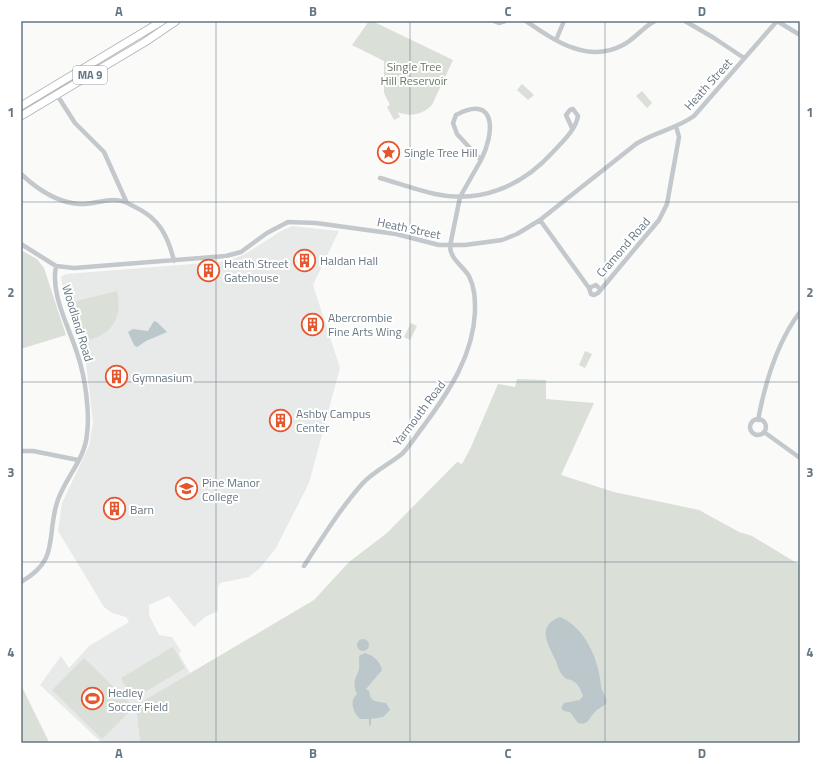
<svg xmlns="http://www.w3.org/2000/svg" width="821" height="764" font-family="'Titillium Web',sans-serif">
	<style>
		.built { fill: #e8e9e9 }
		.green { fill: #dadfd7 }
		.water { fill: #bbc7cb }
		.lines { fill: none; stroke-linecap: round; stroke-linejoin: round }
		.highway-casing { stroke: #b4b9bd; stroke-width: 9 }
		.minor { stroke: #c3c8cc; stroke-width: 4.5 }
		.highway { stroke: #fff; stroke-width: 7 }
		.grid { fill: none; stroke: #657683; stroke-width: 1; stroke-opacity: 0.55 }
		.labels { text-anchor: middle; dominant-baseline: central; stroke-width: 4; stroke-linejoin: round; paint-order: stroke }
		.shield { fill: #fff; stroke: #939fa8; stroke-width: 1 }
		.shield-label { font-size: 11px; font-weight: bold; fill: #657683 }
		.park-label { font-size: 12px; fill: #687a64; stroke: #fff }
		.street-label { font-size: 12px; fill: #657683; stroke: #fff }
		.poi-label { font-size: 12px; fill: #657683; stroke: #fff; text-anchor: start }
		.neatline { fill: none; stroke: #657683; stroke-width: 1.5 }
		.grid-label { font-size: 13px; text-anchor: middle; font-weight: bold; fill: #657683 }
	</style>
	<rect width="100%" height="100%" fill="#fafaf8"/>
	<path class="built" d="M 292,226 L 339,231 L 313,285 L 340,368 L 309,483 L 276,548 L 260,568 L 249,577 L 220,583 L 218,587 L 218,611 L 205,617 L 194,627 L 169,596 L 149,605 L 149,615 L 159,635 L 172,637 L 181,651 L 179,654 L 190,673 L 136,705 L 140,743 L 102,743 L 40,685 L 61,656 L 69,668 L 89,646 L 129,622 L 126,617 L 112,613 L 104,607 L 58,531 L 62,503 L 89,446 L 93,422 L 86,363 L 65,302 L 61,277 L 66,274 L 229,261 L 245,254 L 281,231 Z"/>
	<path class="green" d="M 369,21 L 372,21 L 453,60 L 432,105 C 422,115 410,117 398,112 L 400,117 L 394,120 L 387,107 L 390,105 L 384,93 L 384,61 L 352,45 Z
		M 522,84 L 534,95 L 528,100 L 517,90 Z
		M 642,91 L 652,103 L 647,108 L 636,96 Z
		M 21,250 L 37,259 L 44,268 L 66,335 L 24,348 L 21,348 Z
		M 117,291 C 123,318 112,335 85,341 L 75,304 L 77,301 Z
		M 411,323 L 417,326 L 410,340 L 404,337 Z
		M 585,351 L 592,354 L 585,368 L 579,365 Z
		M 517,379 L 546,380 L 546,399 L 594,403 L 561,475 L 614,492 L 699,510 L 739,532 L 752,536 L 800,565 L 800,743 L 140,743 L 136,705 L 314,600 L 349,562 L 387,533 L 457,462 L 462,464 L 471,447 L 498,384 L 515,387 Z
		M 173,647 L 185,668 L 133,699 L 121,678 Z
		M 84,658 L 134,707 L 102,739 L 52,690 Z
		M 21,685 L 49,742 L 49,743 L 21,743 Z"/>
	<path class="water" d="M 154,321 L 157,322 L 167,332 L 146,341 L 137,347 L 134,345 L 128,332 L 133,329 L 148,331 Z
		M 560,617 C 586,628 599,661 601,686 C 602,693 608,697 606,704 C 602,707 597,709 594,713 C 589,718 588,726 578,723 L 570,712 L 564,711 L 561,708 L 564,703 L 580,700 L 583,696 C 581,691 579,684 573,681 C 571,679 567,680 565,678 C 560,674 558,667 556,661 C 549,646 535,626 560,617 Z
		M357 645a6 6 0 1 1 12 0a6 6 0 1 1-12 0Z
		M 365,653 C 373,655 380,661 382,670 L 366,689 L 369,691 C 371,703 375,701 386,703 L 390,710 L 383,717 L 371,719 L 371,725 L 369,726 L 369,719 L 360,719 C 353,712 349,701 357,694 C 353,685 354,681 358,672 C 360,668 359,661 359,656 Z"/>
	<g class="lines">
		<defs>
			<path id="highway" d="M 21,106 L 162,21
				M 21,116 L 145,42 L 176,21"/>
		</defs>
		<use href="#highway" class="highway-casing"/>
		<path class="minor" d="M 494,21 L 499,23 L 505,21
			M 526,21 C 555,41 588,64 623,45 C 635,39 643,27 655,21
			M 685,21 L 714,38 L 744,58
			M 777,21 L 800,35
			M 556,40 L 564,21
			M 57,95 L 75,123 L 104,152 L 126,201
			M 21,174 C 36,188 58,203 80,204 C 91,205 102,200 113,200 C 123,200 127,203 135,207 C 159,218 168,236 174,261
			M 380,178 C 398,183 416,190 435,194 C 480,204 522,186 552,153 C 561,143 576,130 578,116 L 573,109 L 570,110 L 566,115 L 572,128
			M 540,220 L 589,288 L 591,294 L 594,295 L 598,293 L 659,220 L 667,204 L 679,137 L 676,126
			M 21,244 L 56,266 L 74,268 L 226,256 L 241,252 L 267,233 L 288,222 L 316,223 L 396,234 L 439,245 L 465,245 L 502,240 L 517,234 L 540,220 L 636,144 C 655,132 676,129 694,116 L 777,21
			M 589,288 L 596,285 L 600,289
			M750 427a8 8 0 1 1 16 0a8 8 0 1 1-16 0Z
			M 758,420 C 765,383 777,342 800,312
			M 764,432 L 800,458
			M 21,451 L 33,451 L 78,460
			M 304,566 C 322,538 340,509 362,484 C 374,471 390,464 403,453 C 411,444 418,433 425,424 C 450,390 473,355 475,312 C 475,299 475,288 469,276 C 463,266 450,259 450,246 L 460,197 L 481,160 L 457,134 L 453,123 L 456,115 C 498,93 494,135 481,160
			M 21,582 C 58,561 47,541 56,506 C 62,481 85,461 87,434 C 90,412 85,377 78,356 C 70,328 50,296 56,266"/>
		<use href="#highway" class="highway"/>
	</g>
	<path class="grid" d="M 216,21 L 216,743M 410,21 L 410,743M 605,21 L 605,743M 21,202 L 800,202M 21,382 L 800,382M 21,562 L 800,562"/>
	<defs>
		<symbol id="sight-ring" viewBox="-11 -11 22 22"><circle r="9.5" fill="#fff" stroke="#e4572e" stroke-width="1.5"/><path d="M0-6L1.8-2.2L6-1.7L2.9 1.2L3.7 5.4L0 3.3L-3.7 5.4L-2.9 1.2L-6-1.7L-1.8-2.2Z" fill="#e4572e"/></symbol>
		<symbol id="building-ring" viewBox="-11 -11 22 22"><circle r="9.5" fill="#fff" stroke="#e4572e" stroke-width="1.5"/><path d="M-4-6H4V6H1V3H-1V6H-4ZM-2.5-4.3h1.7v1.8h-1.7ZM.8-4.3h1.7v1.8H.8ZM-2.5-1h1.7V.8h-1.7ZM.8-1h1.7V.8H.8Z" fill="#e4572e"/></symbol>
		<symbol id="university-ring" viewBox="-11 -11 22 22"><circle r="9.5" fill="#fff" stroke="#e4572e" stroke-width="1.5"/><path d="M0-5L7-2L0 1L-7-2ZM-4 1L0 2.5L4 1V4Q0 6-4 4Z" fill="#e4572e"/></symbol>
		<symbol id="stadium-ring" viewBox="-11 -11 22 22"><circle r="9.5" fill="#fff" stroke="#e4572e" stroke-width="1.5"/><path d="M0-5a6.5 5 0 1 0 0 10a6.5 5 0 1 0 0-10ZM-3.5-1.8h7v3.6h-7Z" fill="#e4572e"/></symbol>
	</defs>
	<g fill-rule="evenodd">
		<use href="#sight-ring" x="376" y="140" width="25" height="25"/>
		<use href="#building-ring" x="292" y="248" width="25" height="25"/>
		<use href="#building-ring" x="196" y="258" width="25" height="25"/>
		<use href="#building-ring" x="300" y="312" width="25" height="25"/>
		<use href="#building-ring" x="104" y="364" width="25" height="25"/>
		<use href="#building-ring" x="268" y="408" width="25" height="25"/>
		<use href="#university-ring" x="174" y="476" width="25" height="25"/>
		<use href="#building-ring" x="102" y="496" width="25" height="25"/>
		<use href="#stadium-ring" x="80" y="686" width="25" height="25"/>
	</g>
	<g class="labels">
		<rect class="shield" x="73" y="66" width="34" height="18" rx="3"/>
		<g class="shield-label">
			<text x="90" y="75">MA 9</text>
		</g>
		<g class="park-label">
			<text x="414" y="66">Single Tree<tspan x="414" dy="14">Hill Reservoir</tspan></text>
		</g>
		<g class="street-label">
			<text transform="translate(708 84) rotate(-48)">Heath Street</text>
			<text transform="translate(409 228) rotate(12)">Heath Street</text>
			<text transform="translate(623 247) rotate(-49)">Cramond Road</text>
			<text transform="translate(78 323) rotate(73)">Woodland Road</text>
			<text transform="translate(419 413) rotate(-53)">Yarmouth Road</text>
		</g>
		<g class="poi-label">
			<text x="404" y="152">Single Tree Hill</text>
			<text x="320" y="260">Haldan Hall</text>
			<text x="224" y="263">Heath Street<tspan x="224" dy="14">Gatehouse</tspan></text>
			<text x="328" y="317">Abercrombie<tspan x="328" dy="14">Fine Arts Wing</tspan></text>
			<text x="132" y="377">Gymnasium</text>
			<text x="296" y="413">Ashby Campus<tspan x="296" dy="14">Center</tspan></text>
			<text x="202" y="482">Pine Manor<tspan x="202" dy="14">College</tspan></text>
			<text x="130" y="509">Barn</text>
			<text x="108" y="692">Hedley<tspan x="108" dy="14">Soccer Field</tspan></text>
		</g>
	</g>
	<rect width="821" height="764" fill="none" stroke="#ffffff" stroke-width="44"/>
	<rect x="22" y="22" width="777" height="720" class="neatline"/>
	<g class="grid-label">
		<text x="119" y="16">A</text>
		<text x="313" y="16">B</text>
		<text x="508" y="16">C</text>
		<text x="702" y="16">D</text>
		<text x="11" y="117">1</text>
		<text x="810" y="117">1</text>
		<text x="11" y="297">2</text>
		<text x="810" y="297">2</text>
		<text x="11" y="477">3</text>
		<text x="810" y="477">3</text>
		<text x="11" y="657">4</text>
		<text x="810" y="657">4</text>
		<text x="119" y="758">A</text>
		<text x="313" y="758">B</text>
		<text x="508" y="758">C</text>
		<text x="702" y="758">D</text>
	</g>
</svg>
